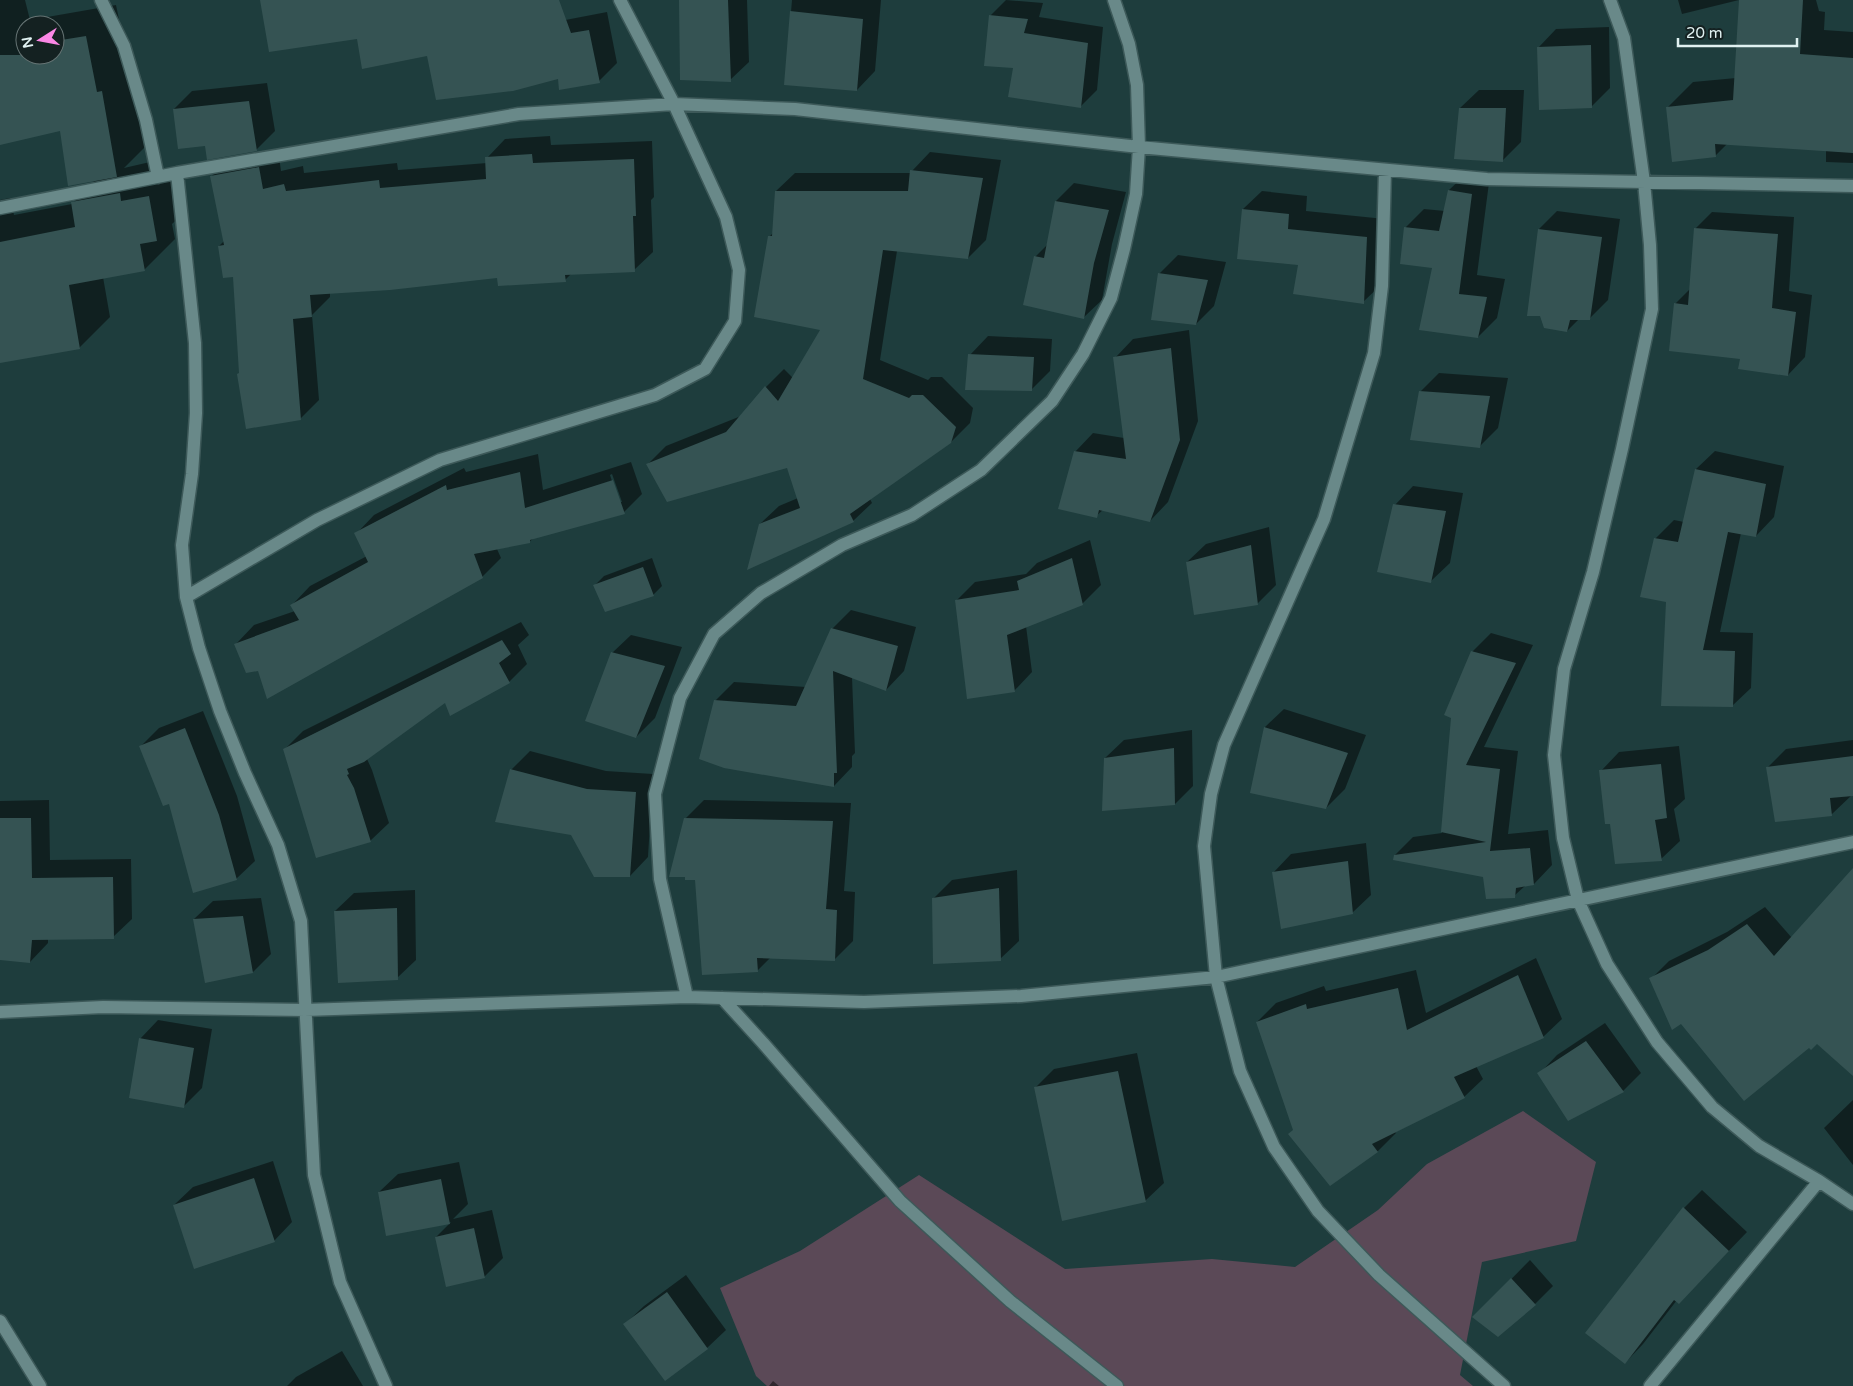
<svg xmlns="http://www.w3.org/2000/svg" width="1853" height="1386" font-family="'Varela Round',sans-serif">
	<style>
		.green { fill: #5b4957 }
		.shadow { fill: #0007; fill-rule: evenodd }
		.building { fill: #355353 }
		.lines { fill: none; stroke-linecap: round; stroke-linejoin: round }
		.minor-casing { stroke: #3d5959; stroke-width: 15 }
		.minor { stroke: #698989; stroke-width: 12 }
	</style>
	<rect width="100%" height="100%" fill="#1e3d3d"/>
	<path class="green" d="M 1523,1111 L 1596,1162 L 1576,1241 L 1482,1262 L 1460,1375 L 1473,1386 L 767,1386 L 756,1376 L 720,1288 L 800,1251 L 919,1175 L 1065,1269 L 1212,1259 L 1295,1267 L 1378,1210 L 1427,1164 Z"/>
	<path class="shadow" d="M 0,0 L 25,0 L 30,20 L 116,5 L 128,62 L 147,145 L 124,168 L 150,162 L 152,171 L 180,166 L 188,209 L 172,224 L 175,239 L 144,270 L 103,277 L 110,317 L 79,348 L 0,362 L 0,200 L 10,198 L 14,215 L 72,204 L 95,180 L 61,130 L 0,143 ZM 25,25 L 55,25 L 55,55 L 25,55 Z
		M 269,0 L 537,0 L 466,39 L 607,12 L 617,63 L 599,81 L 559,77 L 358,37 Z
		M 681,0 L 747,0 L 749,62 L 730,80 Z
		M 792,0 L 881,0 L 875,71 L 857,90 L 785,83 Z
		M 1006,0 L 1043,3 L 1039,17 L 1103,27 L 1097,90 L 1081,106 L 1015,67 L 990,16 Z
		M 1678,0 L 1739,0 L 1682,14 Z
		M 1740,0 L 1816,0 L 1819,11 L 1825,12 L 1824,30 L 1853,32 L 1853,163 L 1826,162 L 1826,150 L 1727,144 L 1715,156 L 1668,107 L 1693,82 L 1736,78 Z
		M 1609,27 L 1610,88 L 1592,106 L 1538,48 L 1556,29 Z
		M 267,83 L 275,131 L 256,150 L 206,145 L 174,109 L 192,91 Z
		M 1479,90 L 1524,90 L 1521,142 L 1502,161 L 1460,108 Z
		M 550,136 L 551,145 L 652,141 L 654,197 L 651,200 L 653,252 L 634,270 L 572,273 L 565,280 L 498,277 L 330,292 L 330,297 L 312,315 L 319,400 L 300,419 L 240,373 L 234,275 L 219,246 L 224,241 L 212,176 L 230,157 L 278,149 L 281,171 L 303,166 L 304,173 L 397,163 L 398,170 L 487,163 L 487,158 L 505,139 Z
		M 930,152 L 1001,160 L 986,240 L 968,258 L 897,251 L 880,360 L 928,380 L 931,377 L 942,377 L 973,408 L 970,423 L 951,442 L 870,499 L 872,503 L 853,521 L 760,524 L 779,506 L 798,498 L 787,466 L 648,464 L 666,446 L 741,416 L 766,387 L 784,369 L 793,378 L 822,329 L 769,237 L 773,233 L 776,191 L 795,173 L 911,173 L 912,171 Z
		M 1468,172 L 1490,175 L 1477,275 L 1505,279 L 1497,318 L 1478,337 L 1433,267 L 1401,263 L 1406,227 L 1424,209 L 1445,211 L 1449,190 Z
		M 1074,183 L 1126,192 L 1112,244 L 1102,300 L 1083,318 L 1035,257 L 1048,244 L 1056,201 Z
		M 1262,191 L 1307,196 L 1306,211 L 1385,219 L 1382,284 L 1363,302 L 1300,263 L 1238,258 L 1243,209 Z
		M 1557,211 L 1620,219 L 1608,300 L 1589,319 L 1579,319 L 1567,331 L 1539,229 Z
		M 1712,212 L 1794,217 L 1789,291 L 1812,295 L 1805,357 L 1788,375 L 1741,358 L 1675,304 L 1691,288 L 1695,229 Z
		M 1178,255 L 1226,262 L 1214,306 L 1196,324 L 1159,274 Z
		M 1189,330 L 1198,421 L 1168,502 L 1150,521 L 1103,510 L 1096,516 L 1075,452 L 1093,433 L 1124,438 L 1115,358 L 1133,339 Z
		M 988,336 L 1052,339 L 1050,371 L 1032,389 L 970,355 Z
		M 1439,373 L 1508,378 L 1498,428 L 1479,447 L 1420,392 Z
		M 1715,451 L 1784,466 L 1774,517 L 1756,536 L 1741,533 L 1720,632 L 1753,633 L 1751,688 L 1732,706 L 1667,601 L 1655,539 L 1674,520 L 1684,522 L 1696,469 Z
		M 538,454 L 543,490 L 631,462 L 642,494 L 624,512 L 534,538 L 529,542 L 497,549 L 501,558 L 482,577 L 259,669 L 236,644 L 254,625 L 295,611 L 292,605 L 310,586 L 367,556 L 356,534 L 374,515 L 464,468 L 466,472 ZM 612,474 L 622,502 L 619,502 L 610,475 Z
		M 1413,486 L 1463,493 L 1450,563 L 1431,581 L 1395,505 Z
		M 1269,527 L 1276,585 L 1257,604 L 1187,562 L 1206,544 Z
		M 1090,540 L 1101,585 L 1082,604 L 1026,626 L 1032,672 L 1014,691 L 956,601 L 975,582 L 1026,574 L 1037,563 Z
		M 652,558 L 662,586 L 653,595 L 595,585 L 604,576 Z
		M 851,610 L 916,627 L 904,671 L 886,690 L 852,677 L 855,753 L 852,756 L 852,767 L 834,786 L 715,701 L 734,682 L 806,687 L 832,629 Z
		M 521,622 L 529,635 L 518,645 L 527,664 L 509,682 L 446,701 L 367,759 L 372,770 L 389,823 L 370,841 L 284,750 L 303,731 Z
		M 1491,633 L 1533,645 L 1484,747 L 1518,751 L 1508,834 L 1548,830 L 1552,865 L 1534,884 L 1526,885 L 1514,896 L 1484,876 L 1395,855 L 1413,837 L 1442,833 L 1452,717 L 1445,714 L 1473,651 Z
		M 631,635 L 682,647 L 655,718 L 636,737 L 612,653 Z
		M 1284,709 L 1366,735 L 1345,789 L 1326,808 L 1252,792 L 1265,727 Z
		M 203,711 L 237,796 L 255,861 L 236,879 L 170,802 L 141,746 L 159,728 Z
		M 1192,730 L 1193,786 L 1175,804 L 1105,758 L 1124,740 Z
		M 1853,740 L 1853,794 L 1832,814 L 1768,767 L 1786,749 Z
		M 1679,746 L 1685,799 L 1674,809 L 1680,841 L 1661,859 L 1611,823 L 1601,771 L 1619,752 Z
		M 530,751 L 606,771 L 653,774 L 648,857 L 630,876 L 571,833 L 511,770 Z
		M 49,800 L 50,860 L 131,859 L 132,919 L 113,937 L 48,939 L 48,943 L 30,962 L 0,959 L 0,801 Z
		M 704,800 L 851,803 L 844,891 L 855,892 L 853,941 L 834,960 L 771,957 L 757,971 L 696,878 L 686,818 Z
		M 1366,843 L 1371,895 L 1352,913 L 1273,873 L 1291,854 Z
		M 1017,870 L 1019,941 L 1000,959 L 934,898 L 952,880 Z
		M 1853,871 L 1853,1074 L 1817,1042 L 1651,979 L 1669,961 L 1727,932 L 1765,907 L 1792,938 Z
		M 415,890 L 416,960 L 397,978 L 335,911 L 354,893 Z
		M 261,898 L 271,954 L 253,972 L 194,919 L 213,901 Z
		M 1536,958 L 1562,1019 L 1543,1037 L 1476,1066 L 1483,1079 L 1464,1097 L 1395,1132 L 1396,1133 L 1378,1151 L 1330,1185 L 1294,1129 L 1257,1022 L 1276,1003 L 1324,986 L 1326,991 L 1416,970 L 1426,1013 Z
		M 158,1020 L 212,1029 L 202,1088 L 183,1107 L 140,1039 Z
		M 1605,1023 L 1641,1073 L 1623,1091 L 1539,1074 L 1557,1055 Z
		M 1137,1053 L 1164,1183 L 1145,1201 L 1035,1088 L 1054,1069 Z
		M 1853,1100 L 1853,1165 L 1824,1128 Z
		M 273,1161 L 292,1222 L 274,1241 L 174,1205 L 193,1187 Z
		M 459,1162 L 468,1204 L 453,1219 L 492,1210 L 503,1258 L 484,1277 L 436,1237 L 451,1222 L 387,1234 L 379,1192 L 398,1174 Z
		M 1702,1190 L 1747,1232 L 1697,1284 L 1677,1300 L 1643,1344 L 1625,1363 L 1684,1208 Z
		M 1530,1260 L 1553,1286 L 1535,1304 L 1474,1317 Z
		M 686,1275 L 726,1330 L 707,1348 L 625,1324 L 644,1306 Z
		M 342,1351 L 363,1386 L 287,1386 L 296,1377 Z
		M 773,1381 L 779,1386 L 769,1386 Z"/>
	<path class="building" d="M 260,0 L 559,0 L 571,33 L 589,30 L 600,83 L 559,90 L 558,79 L 513,91 L 436,100 L 427,56 L 362,69 L 357,39 L 269,52 Z
		M 679,0 L 728,0 L 731,82 L 680,80 Z
		M 1739,0 L 1803,0 L 1800,54 L 1853,58 L 1853,153 L 1715,144 L 1716,157 L 1672,162 L 1666,107 L 1733,100 Z
		M 790,11 L 863,19 L 857,91 L 784,85 Z
		M 989,15 L 1028,19 L 1024,33 L 1088,43 L 1081,108 L 1008,97 L 1013,68 L 984,66 Z
		M 86,36 L 97,92 L 102,91 L 117,177 L 68,186 L 60,131 L 0,145 L 0,55 L 55,55 L 55,41 Z
		M 1591,45 L 1592,108 L 1539,110 L 1537,47 Z
		M 249,101 L 257,151 L 207,160 L 205,146 L 178,149 L 173,109 Z
		M 1459,108 L 1506,108 L 1503,162 L 1454,159 Z
		M 532,154 L 533,163 L 634,159 L 636,216 L 633,216 L 635,272 L 565,275 L 566,282 L 498,286 L 497,278 L 390,290 L 310,295 L 312,317 L 293,319 L 301,420 L 246,429 L 237,374 L 239,373 L 233,277 L 223,278 L 218,246 L 224,245 L 210,176 L 259,167 L 263,189 L 284,184 L 286,191 L 379,180 L 380,188 L 486,179 L 485,157 Z
		M 910,170 L 983,178 L 968,259 L 883,250 L 863,379 L 909,398 L 912,395 L 923,395 L 956,427 L 951,443 L 850,514 L 854,522 L 747,570 L 759,524 L 800,508 L 787,468 L 667,502 L 646,464 L 726,432 L 765,386 L 778,401 L 820,330 L 754,317 L 768,236 L 772,236 L 775,191 L 908,191 Z
		M 1448,190 L 1472,194 L 1459,294 L 1487,297 L 1478,338 L 1419,330 L 1432,268 L 1400,264 L 1404,227 L 1439,231 Z
		M 120,193 L 121,201 L 149,196 L 157,241 L 140,244 L 145,271 L 69,285 L 80,349 L 0,363 L 0,242 L 75,227 L 71,202 Z
		M 1055,201 L 1109,210 L 1094,263 L 1084,319 L 1023,305 L 1034,256 L 1044,258 Z
		M 1242,209 L 1289,214 L 1288,229 L 1367,237 L 1364,304 L 1293,294 L 1298,265 L 1237,259 Z
		M 1694,228 L 1778,234 L 1772,308 L 1796,312 L 1788,376 L 1738,369 L 1740,359 L 1669,351 L 1674,303 L 1688,305 Z
		M 1538,229 L 1602,237 L 1590,320 L 1570,320 L 1567,332 L 1544,328 L 1540,316 L 1527,316 Z
		M 1158,273 L 1208,280 L 1196,325 L 1151,320 Z
		M 1171,348 L 1180,440 L 1150,522 L 1099,510 L 1097,518 L 1058,509 L 1074,451 L 1126,459 L 1113,357 Z
		M 968,354 L 1034,357 L 1032,391 L 965,390 Z
		M 1419,391 L 1490,396 L 1480,448 L 1410,440 Z
		M 1695,469 L 1766,484 L 1756,537 L 1728,532 L 1703,650 L 1735,651 L 1733,707 L 1661,706 L 1666,602 L 1640,597 L 1654,538 L 1678,542 Z
		M 520,472 L 525,508 L 613,480 L 625,514 L 530,540 L 530,543 L 474,554 L 483,578 L 267,699 L 258,671 L 246,673 L 234,644 L 299,620 L 290,605 L 368,562 L 354,533 L 446,485 L 447,490 Z
		M 1393,504 L 1446,511 L 1431,583 L 1377,572 Z
		M 1251,545 L 1258,605 L 1194,615 L 1186,562 Z
		M 1072,558 L 1083,605 L 1007,635 L 1015,692 L 967,699 L 955,600 L 1019,590 L 1017,581 Z
		M 643,567 L 654,596 L 605,612 L 593,585 Z
		M 831,628 L 898,646 L 886,691 L 833,671 L 837,773 L 834,773 L 834,787 L 724,768 L 699,759 L 714,700 L 796,706 Z
		M 502,640 L 511,654 L 499,663 L 510,683 L 450,716 L 445,703 L 364,762 L 347,769 L 349,774 L 347,775 L 354,788 L 371,842 L 316,858 L 283,749 Z
		M 1471,651 L 1516,663 L 1466,765 L 1500,769 L 1490,851 L 1530,848 L 1534,885 L 1516,888 L 1515,898 L 1486,899 L 1483,877 L 1393,860 L 1394,855 L 1486,842 L 1441,832 L 1451,718 L 1444,715 Z
		M 611,652 L 665,666 L 636,738 L 585,721 Z
		M 1264,727 L 1348,753 L 1326,809 L 1250,793 Z
		M 185,728 L 219,815 L 237,880 L 193,893 L 169,804 L 163,806 L 139,746 Z
		M 1174,748 L 1175,805 L 1102,811 L 1104,758 Z
		M 1853,756 L 1853,796 L 1830,798 L 1832,816 L 1775,822 L 1766,767 Z
		M 1661,764 L 1667,818 L 1655,820 L 1662,861 L 1615,864 L 1610,824 L 1605,824 L 1599,770 Z
		M 510,769 L 587,789 L 636,792 L 630,877 L 594,877 L 571,835 L 495,822 Z
		M 0,818 L 31,818 L 32,878 L 113,877 L 114,939 L 32,940 L 30,963 L 0,960 Z
		M 684,818 L 833,821 L 826,909 L 837,910 L 835,961 L 757,958 L 758,972 L 702,975 L 695,880 L 685,880 L 685,877 L 669,877 Z
		M 1348,861 L 1353,914 L 1281,929 L 1272,872 Z
		M 1853,868 L 1853,1076 L 1817,1044 L 1811,1050 L 1809,1048 L 1744,1101 L 1681,1024 L 1672,1030 L 1649,978 L 1708,950 L 1747,924 L 1774,956 Z
		M 999,888 L 1001,961 L 933,964 L 932,898 Z
		M 397,908 L 398,980 L 338,983 L 334,911 Z
		M 243,916 L 253,973 L 205,983 L 193,919 Z
		M 1518,975 L 1544,1038 L 1454,1077 L 1465,1098 L 1372,1144 L 1378,1152 L 1330,1186 L 1288,1134 L 1293,1130 L 1256,1022 L 1306,1004 L 1307,1009 L 1398,988 L 1407,1030 Z
		M 139,1038 L 194,1048 L 184,1108 L 129,1098 Z
		M 1586,1041 L 1624,1092 L 1568,1121 L 1537,1073 Z
		M 1118,1071 L 1146,1202 L 1062,1221 L 1034,1087 Z
		M 254,1178 L 275,1242 L 194,1269 L 173,1205 Z
		M 441,1179 L 450,1224 L 386,1236 L 378,1192 Z
		M 1683,1207 L 1729,1251 L 1679,1304 L 1674,1300 L 1625,1364 L 1585,1333 Z
		M 474,1228 L 485,1278 L 446,1287 L 435,1237 Z
		M 1511,1278 L 1536,1305 L 1498,1337 L 1472,1317 Z
		M 667,1292 L 708,1349 L 665,1381 L 623,1324 Z"/>
	<g class="lines">
		<defs>
			<path id="minor" d="M 101,0 L 124,46 L 146,120 L 158,177
				M 1610,0 L 1624,38 L 1644,182 L 1650,245 L 1652,309 L 1622,449 L 1593,572 L 1564,669 L 1554,755 L 1563,838 L 1578,900 L 1607,964 L 1657,1042 L 1712,1107 L 1759,1146 L 1819,1181 L 1853,1204
				M 1385,170 L 1382,286 L 1374,353 L 1324,519 L 1224,745 L 1211,794 L 1204,846 L 1216,977 L 1240,1071 L 1274,1147 L 1318,1211 L 1379,1275 L 1504,1386
				M 177,173 L 195,343 L 196,413 L 192,474 L 182,545 L 186,597 L 199,648 L 220,711 L 245,773 L 278,845 L 301,921 L 314,1175 L 340,1282 L 386,1386
				M 0,208 L 177,173 L 519,114 L 674,104 L 795,109 L 1139,147 L 1487,179 L 1853,186
				M 186,597 L 317,520 L 440,460 L 655,395 L 705,369 L 735,321 L 739,270 L 726,217 L 674,104 L 620,0
				M 687,997 L 660,879 L 655,794 L 680,698 L 714,634 L 761,593 L 842,545 L 912,515 L 981,470 L 1052,401 L 1083,354 L 1111,298 L 1124,249 L 1136,194 L 1139,147 L 1137,85 L 1129,44 L 1114,0
				M 722,998 L 763,1043 L 900,1201 L 1010,1301 L 1117,1386
				M 0,1012 L 103,1007 L 305,1010 L 687,997 L 864,1002 L 1021,996 L 1216,977 L 1853,842
				M 0,1321 L 40,1386
				M 1650,1386 L 1819,1181"/>
		</defs>
		<use href="#minor" class="minor-casing"/>
		<use href="#minor" class="minor"/>
	</g>
	<g transform="translate(40 40) rotate(259)"><circle r="24" fill="#142121" stroke="#667474"/>
	<path d="M0-4L9 19L0 12L-9 19Z" fill="#fb87e5"/>
	<text y="-8" font-size="14" font-weight="bold" text-anchor="middle" fill="#e0f1f1">N</text>
	</g>
	<path d="M1678 38v8h119v-8" fill="none" stroke="#e0f1f1" stroke-width="2.5"/>
	<text x="1686" y="38" font-size="15" fill="#e0f1f1" stroke="#142121" stroke-width="4" paint-order="stroke">20 m</text>
</svg>
